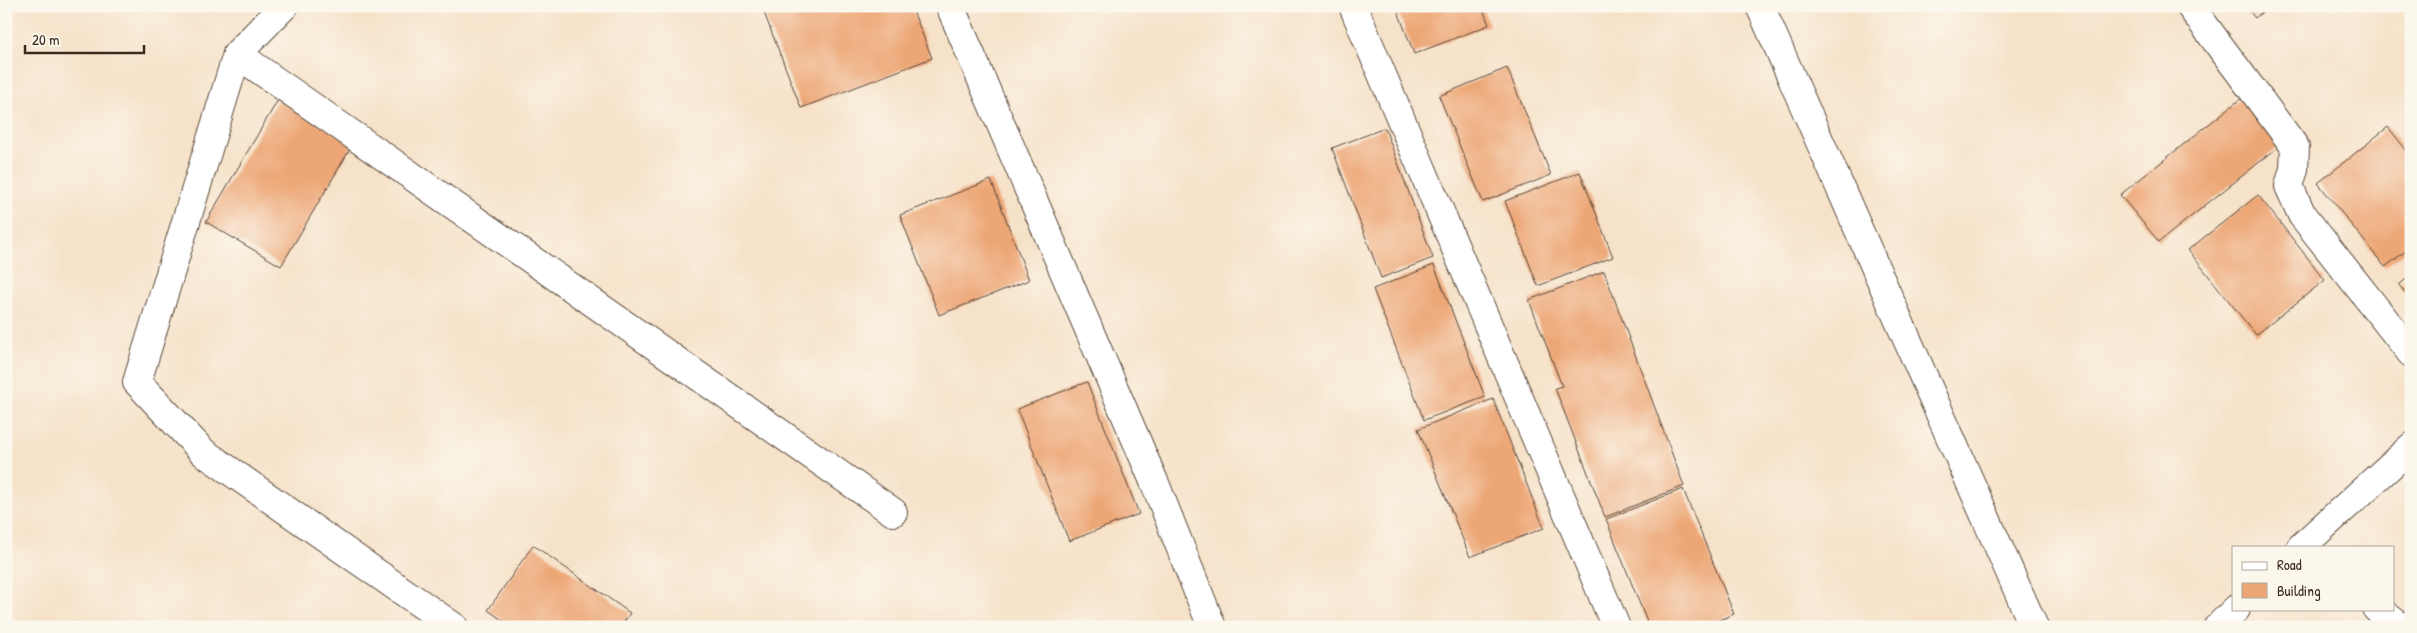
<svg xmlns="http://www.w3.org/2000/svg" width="2417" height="633" font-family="'Patrick Hand',sans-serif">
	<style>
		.building { fill: #eda777 }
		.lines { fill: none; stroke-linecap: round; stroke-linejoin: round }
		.minor-casing { stroke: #574638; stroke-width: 30 }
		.minor { stroke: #fff; stroke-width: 28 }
	</style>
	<rect width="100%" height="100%" fill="#fbf7ec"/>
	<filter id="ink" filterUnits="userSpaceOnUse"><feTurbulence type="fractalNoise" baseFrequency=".02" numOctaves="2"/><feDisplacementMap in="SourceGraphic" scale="10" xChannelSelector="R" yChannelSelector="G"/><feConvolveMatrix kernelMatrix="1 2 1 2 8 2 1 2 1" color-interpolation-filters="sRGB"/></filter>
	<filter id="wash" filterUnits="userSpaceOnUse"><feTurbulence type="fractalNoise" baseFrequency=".0096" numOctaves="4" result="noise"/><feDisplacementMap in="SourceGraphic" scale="20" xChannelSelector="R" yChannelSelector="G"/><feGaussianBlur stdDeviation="1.12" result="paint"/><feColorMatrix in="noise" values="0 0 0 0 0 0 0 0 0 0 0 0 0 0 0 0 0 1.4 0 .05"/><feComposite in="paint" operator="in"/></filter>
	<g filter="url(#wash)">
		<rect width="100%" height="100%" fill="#f6e2c9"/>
		<g id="blocks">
			<path class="building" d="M 772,6 L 911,6 L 932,58 L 801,108 L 763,10 Z
				M 1396,6 L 1482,6 L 1489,25 L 1414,54 Z
				M 2245,6 L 2269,6 L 2255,18 Z
				M 1507,68 L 1551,175 L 1483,202 L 1439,96 Z
				M 2243,97 L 2281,145 L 2159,242 L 2120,195 Z
				M 278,100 L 353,144 L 281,266 L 206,222 Z
				M 2388,127 L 2411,156 L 2411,247 L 2385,267 L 2318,183 Z
				M 1385,128 L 1433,258 L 1381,278 L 1332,148 Z
				M 1580,172 L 1613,257 L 1538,286 L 1505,201 Z
				M 991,180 L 1029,280 L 939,315 L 900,215 Z
				M 2258,195 L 2325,280 L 2256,335 L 2188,250 Z
				M 1434,265 L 1485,397 L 1424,420 L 1373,289 Z
				M 1604,271 L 1684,486 L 1605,517 L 1555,388 L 1562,386 L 1529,300 Z
				M 2411,275 L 2411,300 L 2399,285 Z
				M 1087,382 L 1139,514 L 1069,541 L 1017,409 Z
				M 1493,399 L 1544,528 L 1470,557 L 1418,429 Z
				M 1683,489 L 1734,614 L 1703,627 L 1649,627 L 1606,519 Z
				M 533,545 L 630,613 L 621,627 L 512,627 L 488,610 Z"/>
		</g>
	</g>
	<g filter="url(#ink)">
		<use href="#blocks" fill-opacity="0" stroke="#574638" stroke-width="1"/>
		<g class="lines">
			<defs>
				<path id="minor" d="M 950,6 L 1156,486 L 1212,627
					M 1353,6 L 1616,627
					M 1760,6 L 2034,627
					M 2190,6 L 2295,147 L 2294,169 L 2289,186 L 2302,215 L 2411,353
					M 237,54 L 284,6
					M 2301,547 L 2411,447
					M 2377,609 L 2401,627
					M 454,627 L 203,452 L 137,382 L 237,54 L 893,512
					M 2218,627 L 2236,609"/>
			</defs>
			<use href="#minor" class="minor-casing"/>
			<use href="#minor" class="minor"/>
		</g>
	</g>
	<rect width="2417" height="633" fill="none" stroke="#fbf7ec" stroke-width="25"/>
	<rect x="2232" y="546" width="162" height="65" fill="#fbf7ec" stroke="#aea59a"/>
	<rect x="2242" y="562" width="25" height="8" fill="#ffffff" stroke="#aea59a"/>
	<text x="2277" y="570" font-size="15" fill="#3b2a1e">Road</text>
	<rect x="2242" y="583" width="25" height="15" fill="#eda777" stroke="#aea59a"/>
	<text x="2277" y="596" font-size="15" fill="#3b2a1e">Building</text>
	<path d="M25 45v8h119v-8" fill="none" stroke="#3b2a1e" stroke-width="2.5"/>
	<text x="32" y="45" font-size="15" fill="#3b2a1e" stroke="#fbf7ec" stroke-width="4" paint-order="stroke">20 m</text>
</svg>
